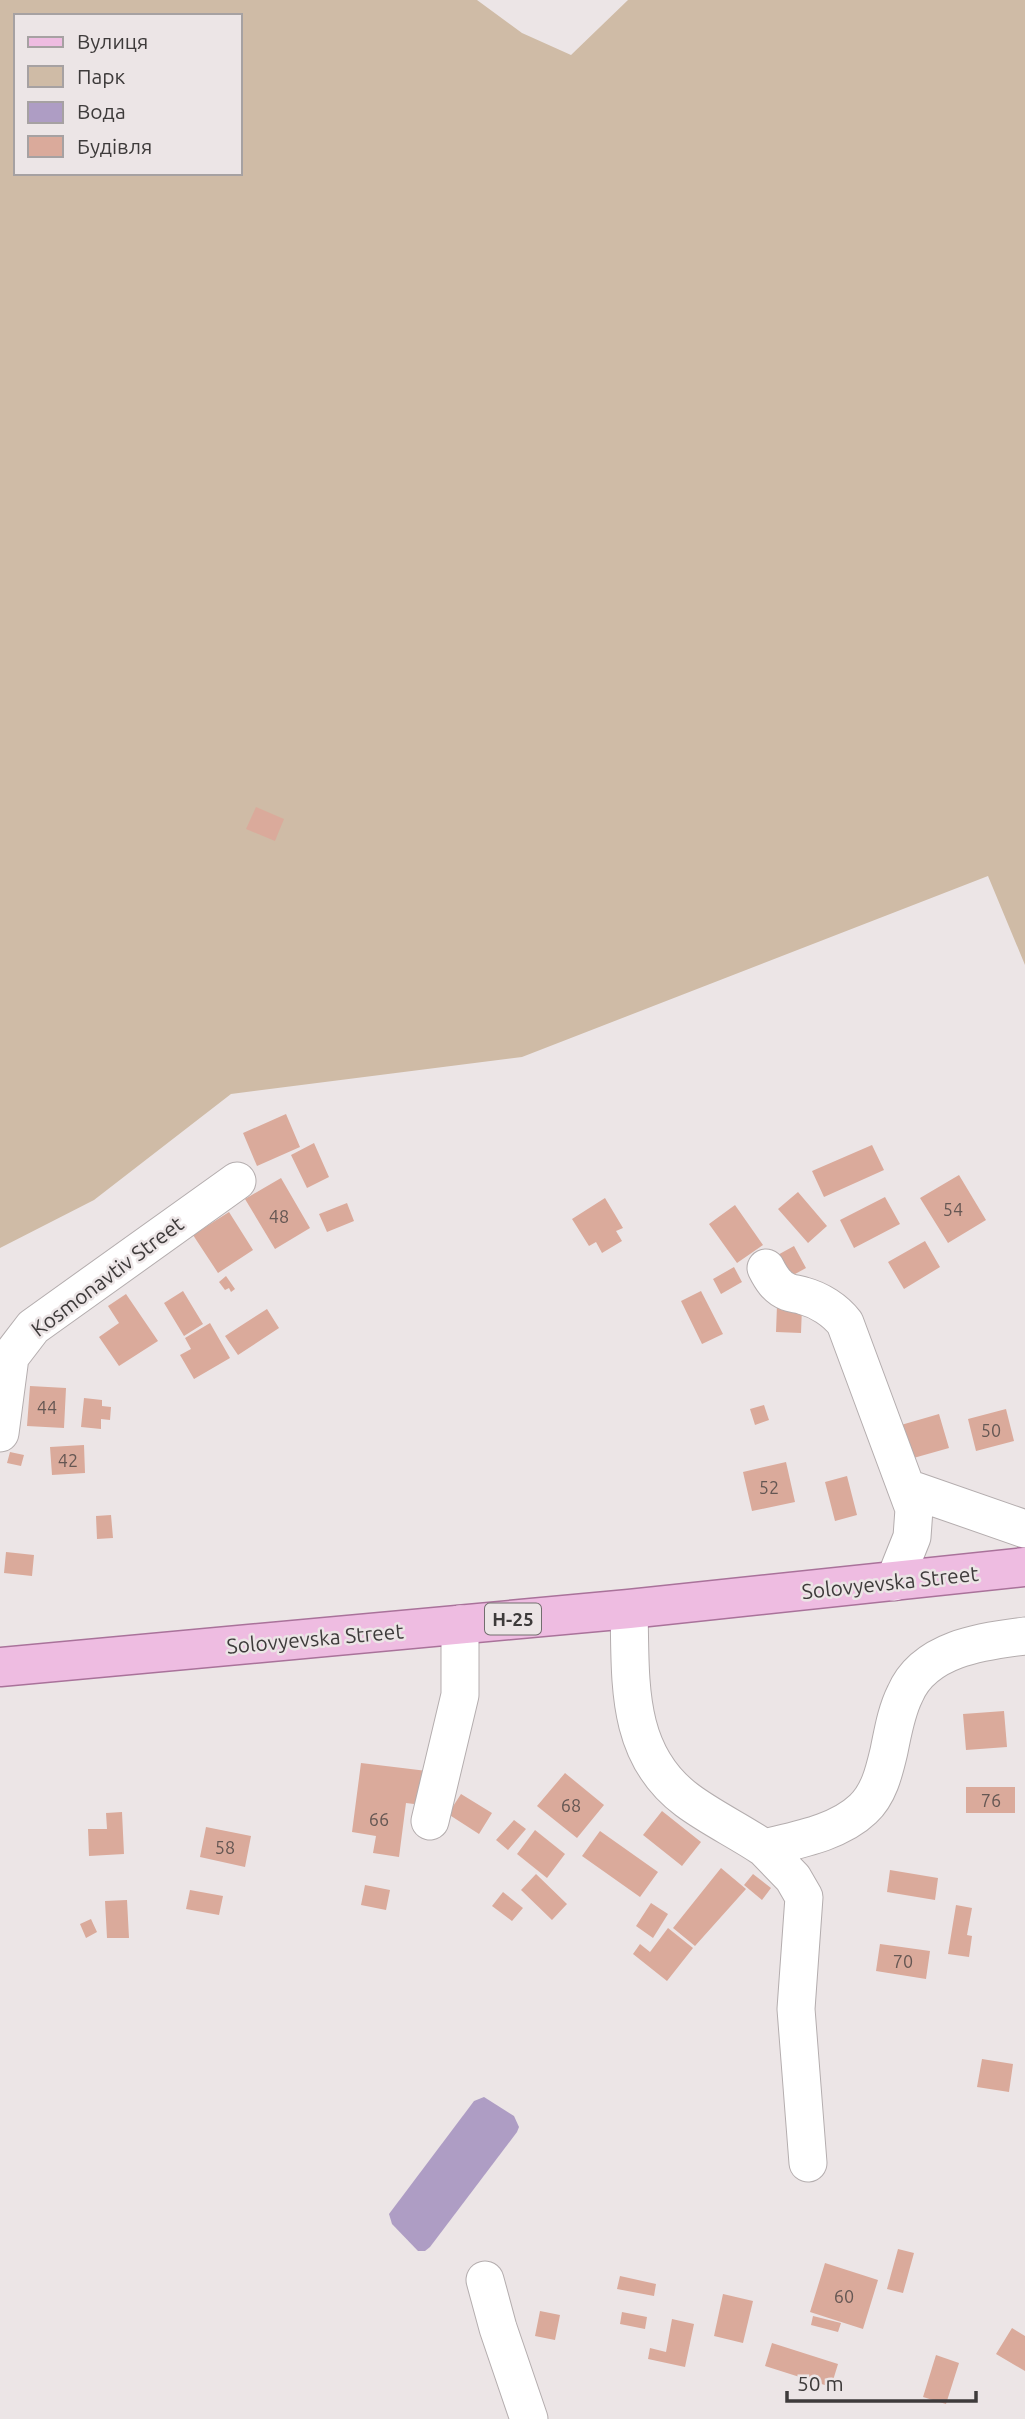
<svg xmlns="http://www.w3.org/2000/svg" width="1025" height="2419" font-family="Ubuntu,sans-serif">
	<style>
		.green { fill: #cfbba6; fill-rule: evenodd }
		.water { fill: #ae9dc4 }
		.building { fill: #daaa9b }
		.lines { fill: none; stroke-linecap: round; stroke-linejoin: round }
		.minor-casing { stroke: #b4adae; stroke-width: 39 }
		.major-casing { stroke: #a9729a; stroke-width: 41 }
		.minor { stroke: #fff; stroke-width: 37 }
		.major { stroke: #eebce1; stroke-width: 38 }
		.labels { text-anchor: middle; dominant-baseline: central; stroke-width: 5; stroke-linejoin: round; paint-order: stroke }
		.number-label { font-size: 18px; fill: #655753 }
		.shield { fill: #ece5e6; stroke: #726e6e; stroke-width: 2 }
		.shield-label { font-size: 19px; font-weight: bold; fill: #3e3b3b }
		.street-label { font-size: 21px; fill: #3e3b3b; stroke: #ece5e6 }
	</style>
	<rect width="100%" height="100%" fill="#ece5e6"/>
	<path class="green" d="M 0,0 L 477,0 L 522,33 L 571,55 L 628,0 L 1025,0 L 1025,965 L 988,876 L 522,1057 L 231,1094 L 94,1200 L 0,1248 ZM 16,16 L 240,16 L 240,173 L 16,173 Z"/>
	<path class="water" d="M 484,2097 L 514,2116 L 519,2127 L 517,2132 L 430,2247 L 425,2251 L 418,2251 L 392,2224 L 389,2214 L 474,2101 Z"/>
	<path class="building" d="M 256,807 L 284,819 L 275,841 L 246,829 Z
		M 286,1114 L 300,1147 L 257,1166 L 243,1133 Z
		M 314,1143 L 329,1177 L 307,1188 L 291,1155 Z
		M 872,1145 L 884,1170 L 824,1197 L 812,1171 Z
		M 959,1175 L 986,1220 L 948,1243 L 920,1198 Z
		M 281,1178 L 310,1228 L 275,1249 L 245,1199 Z
		M 798,1192 L 827,1226 L 808,1243 L 778,1209 Z
		M 885,1197 L 900,1224 L 854,1248 L 840,1220 Z
		M 605,1198 L 623,1228 L 616,1231 L 622,1241 L 602,1253 L 596,1242 L 589,1246 L 572,1219 Z
		M 347,1203 L 354,1221 L 327,1232 L 319,1214 Z
		M 735,1205 L 763,1245 L 737,1263 L 709,1224 Z
		M 229,1212 L 253,1250 L 218,1273 L 193,1235 Z
		M 925,1241 L 940,1267 L 904,1289 L 888,1262 Z
		M 794,1246 L 806,1268 L 786,1279 L 774,1257 Z
		M 734,1267 L 742,1282 L 721,1294 L 713,1279 Z
		M 226,1276 L 235,1289 L 231,1292 L 229,1288 L 225,1290 L 219,1282 Z
		M 183,1291 L 203,1324 L 184,1336 L 164,1303 Z
		M 701,1291 L 723,1334 L 702,1344 L 681,1301 Z
		M 126,1294 L 158,1341 L 119,1366 L 99,1337 L 119,1323 L 108,1306 Z
		M 777,1305 L 802,1307 L 801,1333 L 776,1332 Z
		M 267,1309 L 279,1328 L 238,1355 L 225,1336 Z
		M 210,1323 L 230,1358 L 194,1379 L 180,1355 L 191,1349 L 185,1338 Z
		M 30,1386 L 66,1388 L 64,1428 L 27,1426 Z
		M 84,1398 L 102,1400 L 102,1406 L 111,1407 L 110,1420 L 101,1419 L 101,1429 L 81,1427 Z
		M 764,1405 L 769,1420 L 755,1425 L 750,1409 Z
		M 1006,1409 L 1014,1441 L 976,1451 L 968,1419 Z
		M 939,1414 L 949,1448 L 910,1459 L 901,1425 Z
		M 84,1445 L 85,1473 L 52,1475 L 50,1447 Z
		M 10,1452 L 24,1455 L 21,1466 L 7,1463 Z
		M 786,1462 L 795,1502 L 752,1511 L 743,1472 Z
		M 847,1476 L 857,1515 L 835,1521 L 825,1482 Z
		M 111,1515 L 113,1538 L 97,1539 L 96,1516 Z
		M 6,1552 L 34,1555 L 32,1576 L 4,1573 Z
		M 1004,1711 L 1007,1747 L 966,1750 L 963,1714 Z
		M 361,1763 L 427,1771 L 422,1805 L 406,1803 L 399,1857 L 373,1853 L 376,1836 L 352,1832 Z
		M 565,1773 L 604,1805 L 577,1838 L 537,1806 Z
		M 966,1787 L 1015,1787 L 1015,1813 L 966,1813 Z
		M 461,1794 L 492,1813 L 479,1834 L 448,1814 Z
		M 662,1811 L 701,1842 L 682,1866 L 643,1835 Z
		M 122,1812 L 124,1854 L 89,1856 L 88,1829 L 107,1829 L 106,1813 Z
		M 514,1820 L 526,1829 L 508,1850 L 496,1840 Z
		M 206,1827 L 251,1836 L 245,1867 L 200,1857 Z
		M 535,1830 L 565,1854 L 547,1878 L 517,1854 Z
		M 600,1831 L 658,1872 L 640,1897 L 582,1856 Z
		M 721,1868 L 746,1889 L 695,1946 L 673,1928 Z
		M 890,1870 L 938,1878 L 935,1900 L 887,1892 Z
		M 536,1874 L 567,1904 L 552,1920 L 521,1890 Z
		M 753,1874 L 771,1888 L 762,1900 L 744,1885 Z
		M 365,1885 L 390,1890 L 386,1910 L 361,1905 Z
		M 190,1890 L 223,1896 L 219,1915 L 186,1909 Z
		M 503,1892 L 523,1908 L 512,1921 L 492,1906 Z
		M 127,1900 L 129,1938 L 107,1938 L 105,1901 Z
		M 651,1903 L 668,1914 L 653,1938 L 636,1926 Z
		M 956,1905 L 972,1908 L 967,1935 L 972,1936 L 969,1957 L 948,1954 Z
		M 91,1919 L 97,1932 L 86,1938 L 80,1924 Z
		M 668,1928 L 693,1948 L 667,1981 L 633,1954 L 640,1944 L 650,1952 Z
		M 880,1944 L 930,1951 L 926,1979 L 876,1971 Z
		M 982,2059 L 1013,2064 L 1009,2092 L 977,2087 Z
		M 898,2249 L 914,2253 L 903,2293 L 887,2289 Z
		M 825,2263 L 878,2280 L 863,2329 L 810,2312 Z
		M 620,2276 L 656,2284 L 654,2296 L 617,2289 Z
		M 723,2294 L 753,2301 L 743,2343 L 714,2336 Z
		M 540,2311 L 560,2315 L 555,2340 L 535,2336 Z
		M 622,2312 L 647,2317 L 645,2329 L 620,2324 Z
		M 813,2316 L 841,2323 L 838,2332 L 811,2325 Z
		M 672,2319 L 694,2324 L 685,2367 L 648,2359 L 650,2348 L 666,2352 Z
		M 1012,2328 L 1025,2336 L 1025,2371 L 996,2354 Z
		M 772,2343 L 838,2364 L 831,2387 L 765,2366 Z
		M 936,2355 L 959,2363 L 946,2404 L 923,2397 Z"/>
	<g class="lines">
		<defs>
			<path id="minor" d="M 766,1268 C 771,1278 777,1288 788,1292 C 793,1294 799,1294 804,1296 C 819,1300 835,1310 845,1323 L 914,1509 L 912,1537 L 894,1582
				M 0,1433 L 10,1357 L 33,1327 L 237,1181
				M 907,1488 L 1025,1529
				M 629,1609 C 631,1679 624,1753 687,1800 C 711,1818 739,1831 764,1848 C 796,1840 838,1833 863,1809 C 879,1794 884,1772 889,1751 C 893,1732 896,1712 905,1694 C 924,1649 982,1641 1025,1636
				M 430,1821 L 460,1695 L 460,1624
				M 764,1848 L 793,1878 L 804,1897 L 796,2009 L 808,2163
				M 485,2280 L 498,2328 L 529,2419"/>
			<path id="major" d="M 0,1667 L 629,1609 L 1025,1567"/>
		</defs>
		<use href="#minor" class="minor-casing"/>
		<use href="#major" class="major-casing"/>
		<use href="#minor" class="minor"/>
		<use href="#major" class="major"/>
	</g>
	<g class="labels">
		<g class="number-label">
			<text x="953" y="1209">54</text>
			<text x="279" y="1216">48</text>
			<text x="47" y="1407">44</text>
			<text x="991" y="1430">50</text>
			<text x="68" y="1460">42</text>
			<text x="769" y="1487">52</text>
			<text x="991" y="1800">76</text>
			<text x="571" y="1805">68</text>
			<text x="379" y="1819">66</text>
			<text x="225" y="1847">58</text>
			<text x="903" y="1961">70</text>
			<text x="844" y="2296">60</text>
		</g>
		<rect class="shield" x="485" y="1603.5" width="56" height="31" rx="5"/>
		<g class="shield-label">
			<text x="513" y="1619">Н-25</text>
		</g>
		<g class="street-label">
			<text transform="translate(107 1276) rotate(-37)">Kosmonavtiv Street</text>
			<text transform="translate(890 1582) rotate(-6)">Solovyevska Street</text>
			<text transform="translate(315 1638) rotate(-5)">Solovyevska Street</text>
		</g>
	</g>
	<rect x="14" y="14" width="228" height="161" fill="#ece5e6" stroke="#a6a1a2" stroke-width="2"/>
	<rect x="28" y="37" width="35" height="10" fill="#eebce1" stroke="#a6a1a2" stroke-width="2"/>
	<text x="77" y="49" font-size="21" fill="#3e3b3b">Вулиця</text>
	<rect x="28" y="66" width="35" height="21" fill="#cfbba6" stroke="#a6a1a2" stroke-width="2"/>
	<text x="77" y="84" font-size="21" fill="#3e3b3b">Парк</text>
	<rect x="28" y="102" width="35" height="21" fill="#ae9dc4" stroke="#a6a1a2" stroke-width="2"/>
	<text x="77" y="119" font-size="21" fill="#3e3b3b">Вода</text>
	<rect x="28" y="136" width="35" height="21" fill="#daaa9b" stroke="#a6a1a2" stroke-width="2"/>
	<text x="77" y="154" font-size="21" fill="#3e3b3b">Будівля</text>
	<path d="M787 2391v10h189v-10" fill="none" stroke="#3e3b3b" stroke-width="3.5"/>
	<text x="797" y="2391" font-size="21" fill="#3e3b3b" stroke="#ece5e6" stroke-width="5" paint-order="stroke">50 m</text>
</svg>
